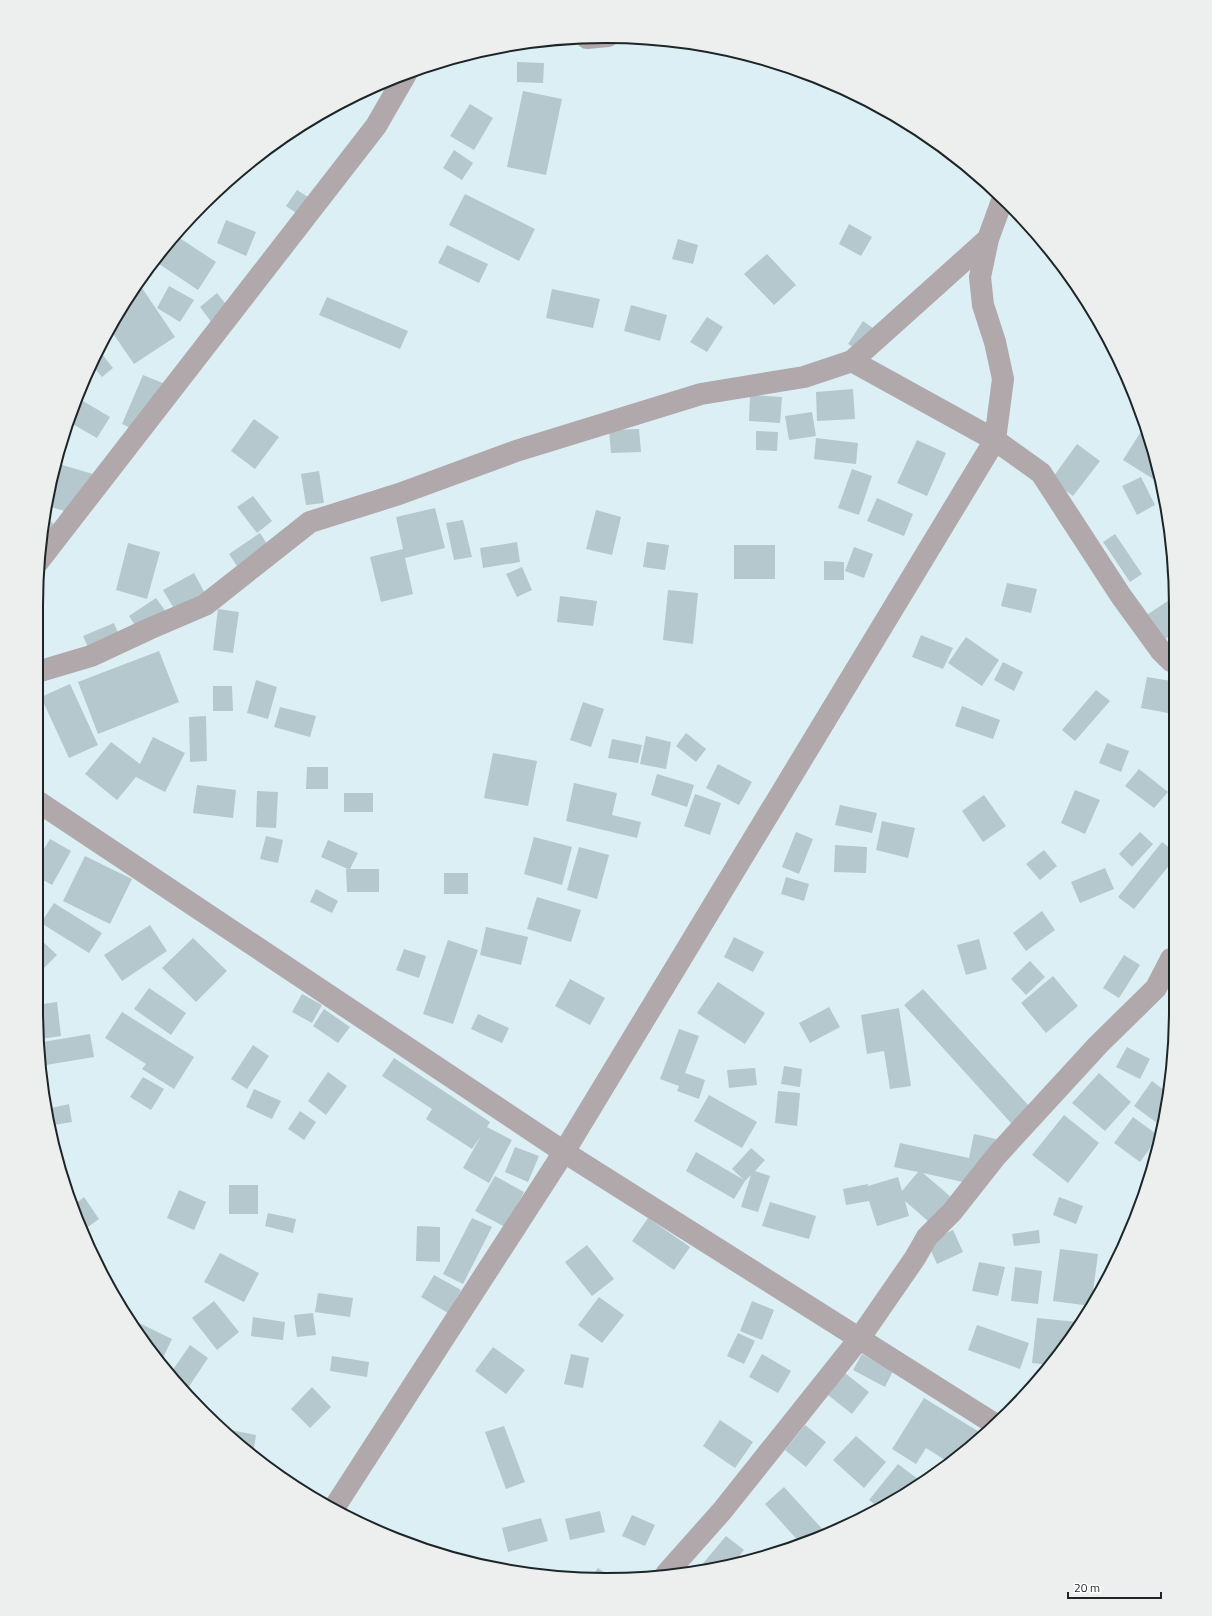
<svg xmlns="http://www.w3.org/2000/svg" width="1212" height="1616" font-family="'Titillium Web',sans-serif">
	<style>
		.building { fill: #b4c8cd }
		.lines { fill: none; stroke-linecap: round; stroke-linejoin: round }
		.street { stroke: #b0a8aa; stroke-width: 22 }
		.rim { fill: none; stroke: #1d2527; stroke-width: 2 }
	</style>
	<rect width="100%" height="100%" fill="#dbeff5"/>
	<path class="building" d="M 517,62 L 544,63 L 543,83 L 517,82 Z
		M 523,91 L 562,99 L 546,175 L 507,167 Z
		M 470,104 L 493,118 L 474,150 L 450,136 Z
		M 454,150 L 473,163 L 462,180 L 443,168 Z
		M 297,190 L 322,206 L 311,223 L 286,206 Z
		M 465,194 L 535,229 L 519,261 L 449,225 Z
		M 226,220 L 256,232 L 246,256 L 217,243 Z
		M 849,224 L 872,237 L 861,256 L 839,244 Z
		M 175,235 L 216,262 L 198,290 L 153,260 Z
		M 678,239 L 698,245 L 693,264 L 672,259 Z
		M 447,245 L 488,264 L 479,283 L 438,263 Z
		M 767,254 L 796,285 L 774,305 L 744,274 Z
		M 140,285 L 175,337 L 134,364 L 110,329 L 136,288 Z
		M 169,286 L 194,300 L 180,322 L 157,308 Z
		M 552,289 L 600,299 L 593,328 L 546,318 Z
		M 217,293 L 233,313 L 215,327 L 200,307 Z
		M 327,297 L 408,331 L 400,349 L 319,315 Z
		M 631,305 L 667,315 L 660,341 L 624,331 Z
		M 707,317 L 723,327 L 707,352 L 690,342 Z
		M 863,321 L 880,333 L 866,355 L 848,344 Z
		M 98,349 L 113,368 L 102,377 L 91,364 Z
		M 143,375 L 170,386 L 148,436 L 122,424 Z
		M 853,389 L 855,419 L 817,421 L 816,392 Z
		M 750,395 L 782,397 L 780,423 L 749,421 Z
		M 78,398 L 110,417 L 97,438 L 69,422 Z
		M 812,412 L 816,436 L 789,440 L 785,416 Z
		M 254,419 L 279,437 L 255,469 L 231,451 Z
		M 639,429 L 641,452 L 611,453 L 609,430 Z
		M 756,431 L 778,432 L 777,451 L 756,450 Z
		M 1140,433 L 1145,436 L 1158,482 L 1123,460 Z
		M 816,438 L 858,443 L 856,464 L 814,459 Z
		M 917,440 L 946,453 L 927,496 L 897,483 Z
		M 1077,444 L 1100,461 L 1073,496 L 1051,480 Z
		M 59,464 L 93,474 L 81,516 L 48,506 Z
		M 852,469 L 872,476 L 859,515 L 838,508 Z
		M 319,471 L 324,503 L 306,505 L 301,474 Z
		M 1141,477 L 1155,505 L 1137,515 L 1122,486 Z
		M 253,496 L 272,521 L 257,533 L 237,507 Z
		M 877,498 L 913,514 L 904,536 L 867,521 Z
		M 435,508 L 445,548 L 405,558 L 413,594 L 381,602 L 370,557 L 403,549 L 396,517 Z
		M 596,510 L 621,517 L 612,555 L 586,549 Z
		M 46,517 L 56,526 L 42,543 Z
		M 463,520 L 472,557 L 454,560 L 446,523 Z
		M 260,533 L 272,552 L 241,572 L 229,554 Z
		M 1115,534 L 1142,574 L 1130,582 L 1103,542 Z
		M 517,542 L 520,562 L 483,568 L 480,548 Z
		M 647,542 L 669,545 L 665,570 L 643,567 Z
		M 128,543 L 160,552 L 147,599 L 116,590 Z
		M 734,545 L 775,545 L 775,579 L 734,579 Z
		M 854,547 L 873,554 L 864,578 L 845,571 Z
		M 824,561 L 844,562 L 844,580 L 824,580 Z
		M 1171,566 L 1171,577 L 1166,571 Z
		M 522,567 L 532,590 L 517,597 L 506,574 Z
		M 194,573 L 209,601 L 179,617 L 163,590 Z
		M 1007,583 L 1037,589 L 1031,613 L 1001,606 Z
		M 668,590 L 698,593 L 693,644 L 663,640 Z
		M 560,596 L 597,601 L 593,626 L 557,622 Z
		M 156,598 L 169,616 L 141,635 L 129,616 Z
		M 1171,599 L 1171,635 L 1165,639 L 1148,614 Z
		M 218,609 L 239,612 L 233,653 L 213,650 Z
		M 114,623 L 122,643 L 92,656 L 83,636 Z
		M 921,635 L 953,648 L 943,669 L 912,657 Z
		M 966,637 L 999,660 L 982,686 L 948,663 Z
		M 159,651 L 179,702 L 98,734 L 78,682 Z
		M 1003,662 L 1023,672 L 1014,691 L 994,680 Z
		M 1147,677 L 1171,681 L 1171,700 L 1168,713 L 1141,708 Z
		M 256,680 L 277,687 L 268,719 L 247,713 Z
		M 70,684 L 98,745 L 69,758 L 41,697 Z
		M 213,686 L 232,686 L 233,711 L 213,711 Z
		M 1096,690 L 1110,701 L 1075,741 L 1062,730 Z
		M 583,702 L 604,709 L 591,747 L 570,740 Z
		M 962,706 L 1000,720 L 993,739 L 955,726 Z
		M 280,707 L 316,716 L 310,737 L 274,727 Z
		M 206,716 L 207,761 L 190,762 L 189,717 Z
		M 686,733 L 706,749 L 696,762 L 676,746 Z
		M 646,736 L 671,742 L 666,769 L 640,764 Z
		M 153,737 L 185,753 L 165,792 L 136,777 L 117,800 L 85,774 L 111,742 L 140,764 Z
		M 612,739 L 642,745 L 638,763 L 608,758 Z
		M 1107,743 L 1129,751 L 1121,772 L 1099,763 Z
		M 493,753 L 537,761 L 528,806 L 484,798 Z
		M 718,764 L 752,782 L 739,805 L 706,788 Z
		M 307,767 L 328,767 L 328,789 L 306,789 Z
		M 1139,769 L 1168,792 L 1154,808 L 1125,786 Z
		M 657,774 L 694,785 L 687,807 L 651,795 Z
		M 574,783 L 617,793 L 612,815 L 641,822 L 637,838 L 566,821 Z
		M 197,785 L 236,790 L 233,818 L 193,813 Z
		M 1075,790 L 1100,800 L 1085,834 L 1061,823 Z
		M 257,791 L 278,792 L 276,828 L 256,827 Z
		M 344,793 L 373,793 L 373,812 L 344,812 Z
		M 695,794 L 721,803 L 710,835 L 684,826 Z
		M 984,795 L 1006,826 L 983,842 L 962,811 Z
		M 840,805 L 877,813 L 872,833 L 835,825 Z
		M 882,821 L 915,828 L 908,858 L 876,850 Z
		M 796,832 L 813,839 L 799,874 L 782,867 Z
		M 1140,832 L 1153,844 L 1132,867 L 1119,854 Z
		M 266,836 L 283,840 L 278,863 L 260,859 Z
		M 534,837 L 572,847 L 562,885 L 524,874 Z
		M 50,839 L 71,851 L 52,885 L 36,876 L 36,862 Z
		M 328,840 L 358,853 L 350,869 L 379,869 L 379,892 L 347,892 L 346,869 L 348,869 L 321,857 Z
		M 1162,842 L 1171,849 L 1171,863 L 1134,909 L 1118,897 Z
		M 835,845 L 867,847 L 866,873 L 834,872 Z
		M 579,847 L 609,855 L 597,899 L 567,890 Z
		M 1044,850 L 1057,866 L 1040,880 L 1026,864 Z
		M 85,856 L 132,879 L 110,924 L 63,901 Z
		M 1105,868 L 1114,889 L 1080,903 L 1071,882 Z
		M 444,873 L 468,873 L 468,894 L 444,894 Z
		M 786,877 L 809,884 L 804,901 L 781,894 Z
		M 36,882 L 44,885 L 36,903 Z
		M 316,889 L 338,901 L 332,913 L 310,902 Z
		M 537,897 L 581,910 L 571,942 L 527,929 Z
		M 54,903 L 102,933 L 89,953 L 41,923 Z
		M 1042,911 L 1055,930 L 1026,951 L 1013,933 Z
		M 150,925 L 167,951 L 122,981 L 104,955 Z
		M 486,927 L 528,937 L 521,965 L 480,955 Z
		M 38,937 L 57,955 L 36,976 L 36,939 Z
		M 734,937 L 764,952 L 753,972 L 724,957 Z
		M 193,938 L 227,971 L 196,1002 L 162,968 Z
		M 979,939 L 987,969 L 966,975 L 957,945 Z
		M 448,940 L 478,950 L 453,1024 L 423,1014 Z
		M 404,949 L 426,956 L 419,978 L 396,970 Z
		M 1124,955 L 1140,965 L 1119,998 L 1103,988 Z
		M 1030,961 L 1045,977 L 1026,995 L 1011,979 Z
		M 1053,976 L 1078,1006 L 1046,1033 L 1021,1003 Z
		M 570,979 L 605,998 L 590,1025 L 555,1006 Z
		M 718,982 L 765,1013 L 745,1044 L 697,1013 Z
		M 149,988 L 186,1013 L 171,1035 L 134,1009 Z
		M 923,989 L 1038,1116 L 1020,1133 L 904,1005 Z
		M 302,994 L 322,1005 L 312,1023 L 292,1012 Z
		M 57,1002 L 61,1036 L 40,1039 L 36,1005 Z
		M 829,1007 L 840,1027 L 810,1043 L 799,1023 Z
		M 899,1008 L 911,1086 L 890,1089 L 884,1051 L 867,1054 L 861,1015 Z
		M 324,1009 L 350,1027 L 338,1043 L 313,1026 Z
		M 122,1012 L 194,1057 L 174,1089 L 142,1069 L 146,1064 L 105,1038 Z
		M 478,1014 L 509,1028 L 502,1043 L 471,1029 Z
		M 679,1029 L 699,1036 L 685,1073 L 705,1080 L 699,1099 L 677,1091 L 679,1086 L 660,1079 Z
		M 90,1034 L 94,1057 L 46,1065 L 43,1042 Z
		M 253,1045 L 269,1056 L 247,1089 L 231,1079 Z
		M 1127,1047 L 1150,1059 L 1140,1079 L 1116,1067 Z
		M 394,1058 L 490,1122 L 487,1127 L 512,1140 L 489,1183 L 463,1168 L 481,1136 L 472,1149 L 426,1119 L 432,1109 L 382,1076 Z
		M 784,1066 L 802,1069 L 800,1087 L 781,1084 Z
		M 755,1068 L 757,1085 L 729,1088 L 727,1070 Z
		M 328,1072 L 347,1086 L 326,1115 L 308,1101 Z
		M 1099,1073 L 1131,1102 L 1105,1131 L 1072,1103 Z
		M 143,1077 L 164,1089 L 151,1110 L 130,1097 Z
		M 1152,1081 L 1169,1094 L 1161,1126 L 1134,1106 Z
		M 254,1089 L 281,1101 L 272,1119 L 246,1107 Z
		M 778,1091 L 800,1093 L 797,1126 L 775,1123 Z
		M 709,1095 L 757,1122 L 742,1148 L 694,1121 Z
		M 69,1104 L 72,1122 L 54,1125 L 51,1108 Z
		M 300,1111 L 316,1122 L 304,1140 L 288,1129 Z
		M 1064,1115 L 1099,1143 L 1068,1183 L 1032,1155 Z
		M 1133,1117 L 1159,1136 L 1140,1162 L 1114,1143 Z
		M 974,1134 L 996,1139 L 985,1187 L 923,1173 L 959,1204 L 937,1229 L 905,1201 L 909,1216 L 877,1226 L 869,1201 L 846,1205 L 843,1189 L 868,1184 L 868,1186 L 898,1177 L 902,1191 L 918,1172 L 894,1167 L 900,1143 L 969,1158 Z
		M 515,1147 L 539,1156 L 528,1182 L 505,1172 Z
		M 751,1148 L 765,1160 L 755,1171 L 770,1176 L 758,1212 L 741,1207 L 751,1175 L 745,1181 L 734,1199 L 686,1171 L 696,1152 L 744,1180 L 732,1169 Z
		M 495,1176 L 524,1192 L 505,1227 L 475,1211 Z
		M 229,1185 L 258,1185 L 258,1214 L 229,1214 Z
		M 1147,1186 L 1146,1193 L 1141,1203 L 1136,1199 Z
		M 179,1190 L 206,1202 L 194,1230 L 167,1218 Z
		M 84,1197 L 99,1219 L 85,1229 L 75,1204 Z
		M 1059,1197 L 1083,1206 L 1076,1224 L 1053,1215 Z
		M 770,1202 L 816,1216 L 809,1239 L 762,1226 Z
		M 268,1213 L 296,1219 L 293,1233 L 265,1226 Z
		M 472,1218 L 492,1227 L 463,1284 L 443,1274 Z
		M 648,1218 L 690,1247 L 674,1270 L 632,1241 Z
		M 417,1226 L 440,1227 L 440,1262 L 416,1261 Z
		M 953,1230 L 963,1252 L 937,1264 L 927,1242 Z
		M 1039,1230 L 1040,1243 L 1014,1246 L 1012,1234 Z
		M 587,1245 L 614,1279 L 592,1296 L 565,1262 Z
		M 1060,1249 L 1098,1254 L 1091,1306 L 1053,1301 Z
		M 220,1253 L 259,1273 L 244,1302 L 204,1282 Z
		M 979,1262 L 1005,1267 L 998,1296 L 972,1291 Z
		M 1015,1267 L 1042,1271 L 1038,1304 L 1011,1301 Z
		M 434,1275 L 461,1290 L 448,1313 L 421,1297 Z
		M 318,1293 L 353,1298 L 350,1317 L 315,1312 Z
		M 599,1297 L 624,1315 L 602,1343 L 578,1325 Z
		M 214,1301 L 239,1332 L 217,1350 L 192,1318 Z
		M 752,1301 L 774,1310 L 762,1340 L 740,1331 Z
		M 313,1313 L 316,1335 L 297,1337 L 294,1315 Z
		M 253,1317 L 285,1322 L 283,1340 L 251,1336 Z
		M 1037,1318 L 1078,1322 L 1078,1325 L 1050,1365 L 1032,1363 Z
		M 135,1321 L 172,1339 L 160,1364 L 154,1357 L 133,1325 Z
		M 977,1325 L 1029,1343 L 1020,1369 L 968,1350 Z
		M 738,1333 L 755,1341 L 744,1364 L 727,1356 Z
		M 190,1345 L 208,1358 L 186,1391 L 170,1374 Z
		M 493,1347 L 525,1370 L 506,1394 L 475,1371 Z
		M 571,1354 L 589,1358 L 583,1388 L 564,1384 Z
		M 762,1354 L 791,1371 L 778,1393 L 749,1377 Z
		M 862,1354 L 893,1371 L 885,1387 L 853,1370 Z
		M 332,1356 L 369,1362 L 367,1377 L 330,1371 Z
		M 845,1373 L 869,1392 L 852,1414 L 828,1395 Z
		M 312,1387 L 331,1407 L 310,1428 L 291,1409 Z
		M 924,1398 L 981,1433 L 948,1462 L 926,1448 L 916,1464 L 892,1449 Z
		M 720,1420 L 753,1442 L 735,1468 L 703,1446 Z
		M 805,1425 L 826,1442 L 806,1467 L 785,1450 Z
		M 504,1426 L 525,1482 L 506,1489 L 485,1432 Z
		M 231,1430 L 256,1435 L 253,1454 L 230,1438 Z
		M 856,1436 L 886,1462 L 864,1488 L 833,1460 Z
		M 898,1464 L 923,1483 L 877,1506 L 869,1500 Z
		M 784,1487 L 825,1532 L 801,1544 L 765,1504 Z
		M 600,1511 L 605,1532 L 570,1540 L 565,1519 Z
		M 632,1515 L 655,1525 L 645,1546 L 622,1536 Z
		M 541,1518 L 548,1541 L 508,1552 L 502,1528 Z
		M 726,1536 L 744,1550 L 736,1560 L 700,1567 Z
		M 598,1568 L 611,1577 L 593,1575 Z"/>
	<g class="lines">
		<path class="street" d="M 587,38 L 608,36
			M 852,361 L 995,440 L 1041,473 L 1121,596 L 1161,651 L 1171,661
			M 38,562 L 376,126 L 406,74
			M 37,672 L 91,656 L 149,629 L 205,605 L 310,522 L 399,494 L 516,451 L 701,394 L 804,377 L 852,361 L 988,239
			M 37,801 L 564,1152 L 993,1423
			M 334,1508 L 564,1152 L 995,440 L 1003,379 L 995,342 L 983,305 L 980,277 L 988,239 L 1003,198
			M 666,1574 L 722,1511 L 859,1339 L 915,1258 L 927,1237 L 952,1212 L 997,1155 L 1098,1045 L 1156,988 L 1171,959"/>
	</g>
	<path d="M0 0H1212V1616H0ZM606 43H606A563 563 0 0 1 1169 606V1010A563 563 0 0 1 606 1573H606A563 563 0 0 1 43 1010V606A563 563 0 0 1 606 43Z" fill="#edeeee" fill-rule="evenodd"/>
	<path class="rim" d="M606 43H606A563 563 0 0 1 1169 606V1010A563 563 0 0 1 606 1573H606A563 563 0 0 1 43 1010V606A563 563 0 0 1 606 43Z"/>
	<path d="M1068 1592v6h93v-6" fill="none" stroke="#1d2527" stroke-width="2"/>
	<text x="1074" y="1592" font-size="12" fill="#1d2527" stroke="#ffffff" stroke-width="3" paint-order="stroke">20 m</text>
</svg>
